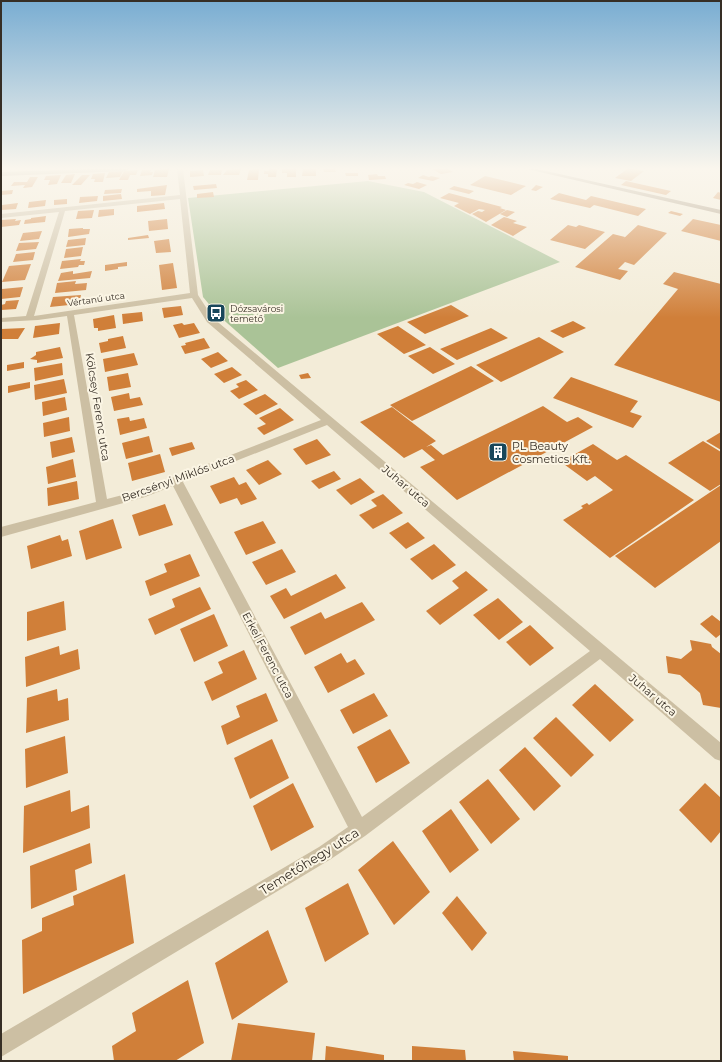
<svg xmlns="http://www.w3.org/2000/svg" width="722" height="1062" font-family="Montserrat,sans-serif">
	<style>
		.green { fill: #aac397 }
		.building { fill: #d07f39 }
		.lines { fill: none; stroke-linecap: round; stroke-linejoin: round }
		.street { fill: #ccbfa3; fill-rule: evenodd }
		.secondary { fill: #a08e74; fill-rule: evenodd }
		.labels { text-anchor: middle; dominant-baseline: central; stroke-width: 4; stroke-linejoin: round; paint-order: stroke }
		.far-street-label { font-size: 9px; fill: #362e25; stroke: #fbf5e4 }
		.far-poi-label { font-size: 9px; fill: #362e25; stroke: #fbf5e4; text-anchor: start }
		.street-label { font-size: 11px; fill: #362e25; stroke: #fbf5e4 }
		.poi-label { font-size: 11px; fill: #362e25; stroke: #fbf5e4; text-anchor: start }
		.near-street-label { font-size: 13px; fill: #362e25; stroke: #fbf5e4 }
	</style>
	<rect width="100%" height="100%" fill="#f3ecd8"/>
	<path class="green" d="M 368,181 L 424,192 L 560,262 L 278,368 L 218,315 L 203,297 L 188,198 Z"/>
	<path class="building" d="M 169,169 L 167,177 L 153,177 L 155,170 Z
		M 241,169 L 239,175 L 223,175 L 227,170 Z
		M 259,169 L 258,180 L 247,180 L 249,170 Z
		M 269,169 L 277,169 L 276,177 L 268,177 L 268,174 L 264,174 L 264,171 L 269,171 Z
		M 282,169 L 296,169 L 296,177 L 287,177 L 287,173 L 282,173 Z
		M 303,169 L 316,169 L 316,176 L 302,176 Z
		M 323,169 L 335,169 L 336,172 L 324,172 Z
		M 432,169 L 448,169 L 453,172 L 441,174 Z
		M 627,169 L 633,169 L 644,171 L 631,181 L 615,178 Z
		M 138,170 L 136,175 L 130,175 L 128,180 L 119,180 L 124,171 Z
		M 142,170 L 151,170 L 150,172 L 153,172 L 152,175 L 140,176 Z
		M 203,170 L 204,176 L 190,177 L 190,171 Z
		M 210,170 L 222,170 L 221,175 L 208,175 Z
		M 123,171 L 120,177 L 106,178 L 109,172 Z
		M 105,173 L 103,182 L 94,182 L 95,179 L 91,179 L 93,174 Z
		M 345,173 L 358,173 L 358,176 L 346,176 Z
		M 75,174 L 71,183 L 61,183 L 66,175 Z
		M 377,174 L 378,176 L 385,176 L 386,179 L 369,180 L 368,175 Z
		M 61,175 L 57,184 L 48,185 L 50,180 L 44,180 L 46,176 Z
		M 82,175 L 90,175 L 81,185 L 72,185 Z
		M 423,175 L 429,177 L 431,176 L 440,178 L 433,181 L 418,178 Z
		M 485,176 L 526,186 L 511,195 L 470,185 Z
		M 30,177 L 38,177 L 32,187 L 23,188 L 25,185 L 11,186 L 14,182 L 27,182 Z
		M 626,181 L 671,191 L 666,195 L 621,185 Z
		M 417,182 L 427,185 L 419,189 L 404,185 L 408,183 L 413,184 Z
		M 216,184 L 217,188 L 194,190 L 193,186 Z
		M 167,185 L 165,195 L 151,196 L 151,191 L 137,192 L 137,189 Z
		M 536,185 L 543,187 L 536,191 L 531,190 Z
		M 454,186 L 474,191 L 469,194 L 449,189 Z
		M 122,189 L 121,193 L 104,194 L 105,190 Z
		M 13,190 L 12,194 L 1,195 L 1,191 Z
		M 213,192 L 214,197 L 197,198 L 197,194 Z
		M 718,192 L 721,193 L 721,200 L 713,198 Z
		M 449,193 L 502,207 L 500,208 L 506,210 L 486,222 L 472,214 L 478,211 L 482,212 L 485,210 L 479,209 L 470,214 L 454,206 L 459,203 L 440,198 Z
		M 559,193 L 586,200 L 591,196 L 646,209 L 638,216 L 594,205 L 590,208 L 550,199 Z
		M 121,194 L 122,199 L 103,201 L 103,196 Z
		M 98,196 L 97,201 L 79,203 L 80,197 Z
		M 67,199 L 67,204 L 54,205 L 54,200 Z
		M 46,200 L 45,206 L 28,208 L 29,202 Z
		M 18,203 L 16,209 L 1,210 L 2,205 Z
		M 164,203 L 165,209 L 137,212 L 137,206 Z
		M 114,209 L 114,215 L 98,217 L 99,210 Z
		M 94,210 L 92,218 L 76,219 L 78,211 Z
		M 507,210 L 515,212 L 507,217 L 500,214 Z
		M 671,211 L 683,214 L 680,216 L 668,213 Z
		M 46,216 L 45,222 L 24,224 L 25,220 L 31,219 L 31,218 Z
		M 504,217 L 517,221 L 513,223 L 527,227 L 513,236 L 491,225 Z
		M 16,219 L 15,221 L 21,220 L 19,225 L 1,227 L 1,220 Z
		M 167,219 L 168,229 L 149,231 L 148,221 Z
		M 693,219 L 721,225 L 721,241 L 681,231 Z
		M 568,225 L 576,227 L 579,225 L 605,232 L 585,249 L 550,240 Z
		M 638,225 L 667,233 L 634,265 L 625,262 L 618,269 L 628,271 L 620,280 L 575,267 L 613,234 L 625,237 L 622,240 Z
		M 83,228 L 83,229 L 90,229 L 89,234 L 68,237 L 69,229 Z
		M 42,231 L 39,239 L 20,241 L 23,233 Z
		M 148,235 L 149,238 L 128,240 L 128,238 Z
		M 86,238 L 85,245 L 66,247 L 68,240 Z
		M 169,239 L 171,252 L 156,253 L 154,241 Z
		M 39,242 L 36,249 L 16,251 L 19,243 Z
		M 83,247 L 81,256 L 64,258 L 66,249 Z
		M 35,252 L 33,260 L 13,262 L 16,254 Z
		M 81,259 L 80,261 L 85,261 L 84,265 L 79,265 L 78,267 L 60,269 L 62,261 Z
		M 127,262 L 127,266 L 118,267 L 118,269 L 105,271 L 105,265 Z
		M 173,263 L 177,288 L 162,290 L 159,265 Z
		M 31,264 L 25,280 L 2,282 L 9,266 Z
		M 73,271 L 73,274 L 92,271 L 90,278 L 58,281 L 61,273 Z
		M 674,272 L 721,284 L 721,402 L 614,365 L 678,289 L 663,284 Z
		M 76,281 L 75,284 L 87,283 L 86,290 L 55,293 L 57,283 Z
		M 23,287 L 20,297 L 1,299 L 2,289 Z
		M 81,295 L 79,304 L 50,307 L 53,297 Z
		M 19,300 L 16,309 L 1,310 L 1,305 L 5,304 L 6,301 Z
		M 451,305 L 469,316 L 425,334 L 407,322 Z
		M 181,306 L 183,315 L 164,318 L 162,308 Z
		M 142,312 L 143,321 L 123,324 L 122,314 Z
		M 114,315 L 116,328 L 98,331 L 98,328 L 94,328 L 93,319 Z
		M 573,321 L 586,328 L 563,338 L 550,331 Z
		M 60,323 L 59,334 L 33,338 L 35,326 Z
		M 182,323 L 184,325 L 194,323 L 200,333 L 179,338 L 173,325 Z
		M 398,326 L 426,345 L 404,354 L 377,334 Z
		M 25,328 L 18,339 L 1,339 L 1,329 Z
		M 491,328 L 508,338 L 457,360 L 440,349 Z
		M 123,336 L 126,348 L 101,353 L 99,343 L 108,341 L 108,339 Z
		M 539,337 L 564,352 L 501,382 L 476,365 Z
		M 204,338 L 210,348 L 185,354 L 181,346 L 186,345 L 185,343 Z
		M 60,347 L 63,358 L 37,363 L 37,360 L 30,359 L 36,355 L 36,352 Z
		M 430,347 L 455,364 L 433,374 L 408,356 Z
		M 218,352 L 228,361 L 211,368 L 201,359 Z
		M 134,353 L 138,365 L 105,372 L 103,359 Z
		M 24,362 L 24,368 L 7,371 L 7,365 Z
		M 62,363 L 63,375 L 35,381 L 34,368 Z
		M 471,366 L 494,381 L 412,421 L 390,405 Z
		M 232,367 L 242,375 L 224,383 L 214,374 Z
		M 128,373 L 131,387 L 109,391 L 107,377 Z
		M 308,373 L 311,378 L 301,379 L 299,375 Z
		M 571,377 L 638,401 L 630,412 L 642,416 L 633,428 L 553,398 Z
		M 64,379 L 67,393 L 35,400 L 34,385 Z
		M 246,380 L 258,390 L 239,399 L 230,391 L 239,387 L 236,384 Z
		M 30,382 L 30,388 L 8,393 L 8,386 Z
		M 129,393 L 130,399 L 140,397 L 143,405 L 114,411 L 111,397 Z
		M 265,394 L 278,404 L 256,415 L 243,404 Z
		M 65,397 L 67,410 L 43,416 L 42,402 Z
		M 543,406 L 567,422 L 578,417 L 593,427 L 457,500 L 420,467 L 435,460 L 422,449 L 404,458 L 360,422 L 392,407 L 436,441 L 426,447 L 431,445 L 443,455 Z
		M 280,408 L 294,420 L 264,435 L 257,428 L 266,424 L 259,418 Z
		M 69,417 L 70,431 L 44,437 L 43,423 Z
		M 129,417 L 130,421 L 144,418 L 147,428 L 120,435 L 117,419 Z
		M 721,432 L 721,450 L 706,441 Z
		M 149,436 L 153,452 L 126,459 L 122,443 Z
		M 72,437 L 75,452 L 52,458 L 50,442 Z
		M 317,439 L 331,455 L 306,465 L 293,449 Z
		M 703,441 L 721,452 L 721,484 L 710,491 L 668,463 Z
		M 192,442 L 195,449 L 172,456 L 169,448 Z
		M 593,444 L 617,460 L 626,455 L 694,500 L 610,558 L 563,520 L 583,508 L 581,506 L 587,503 L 589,505 L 613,490 L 595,476 L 587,481 L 561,462 Z
		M 160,454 L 165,472 L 132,481 L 128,463 Z
		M 73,459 L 76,477 L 48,484 L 46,467 Z
		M 268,460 L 282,474 L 259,485 L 246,470 Z
		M 334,471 L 341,479 L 319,489 L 311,481 Z
		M 234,477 L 239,485 L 246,482 L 257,499 L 241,505 L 237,498 L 220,504 L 210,486 Z
		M 360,478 L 375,492 L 351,505 L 336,490 Z
		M 77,481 L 79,499 L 48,506 L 47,488 Z
		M 721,485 L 721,541 L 655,588 L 615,556 Z
		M 383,494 L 403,513 L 373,529 L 359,515 L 377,506 L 371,500 Z
		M 165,504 L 173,525 L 139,536 L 132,515 Z
		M 113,519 L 122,548 L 86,560 L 79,531 Z
		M 263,521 L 276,543 L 246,555 L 234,532 Z
		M 408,522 L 425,538 L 406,549 L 389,533 Z
		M 60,535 L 62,541 L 68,539 L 72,556 L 31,569 L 27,546 Z
		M 434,544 L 456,565 L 432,580 L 410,559 Z
		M 282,549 L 296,572 L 266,585 L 252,562 Z
		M 190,554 L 200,576 L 150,596 L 145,581 L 167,572 L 164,564 Z
		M 466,571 L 488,590 L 440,625 L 426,611 L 459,588 L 452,581 Z
		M 336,574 L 346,588 L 284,619 L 270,596 L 286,588 L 291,596 Z
		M 200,587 L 211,609 L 155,635 L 148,619 L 175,607 L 172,599 Z
		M 498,598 L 523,622 L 499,640 L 473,615 Z
		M 64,601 L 66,630 L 27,641 L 27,612 Z
		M 362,602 L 375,620 L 305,655 L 290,627 L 321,612 L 325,619 Z
		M 214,614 L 228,646 L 194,662 L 180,629 Z
		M 712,615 L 721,622 L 721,634 L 716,638 L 700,624 Z
		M 530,625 L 554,648 L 530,666 L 506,642 Z
		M 690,640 L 711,644 L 712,647 L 721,654 L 721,708 L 703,705 L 700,693 L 680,675 L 668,673 L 666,656 L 681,659 L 692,650 Z
		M 59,646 L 60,655 L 78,649 L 80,669 L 26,687 L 25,657 Z
		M 244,650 L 257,679 L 212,701 L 204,682 L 223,673 L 218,662 Z
		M 341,653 L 347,663 L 355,659 L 365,674 L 328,693 L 314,667 Z
		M 595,684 L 634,720 L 610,742 L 572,705 Z
		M 57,689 L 58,701 L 68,698 L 69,720 L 26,733 L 27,698 Z
		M 266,693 L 278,721 L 227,745 L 221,726 L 240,717 L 236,706 Z
		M 374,693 L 388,716 L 353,734 L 340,710 Z
		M 556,717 L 594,755 L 571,777 L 533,738 Z
		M 390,729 L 410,763 L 376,783 L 357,747 Z
		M 65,736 L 68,773 L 26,788 L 25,749 Z
		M 272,739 L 289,778 L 250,799 L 234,758 Z
		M 525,747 L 561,786 L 534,811 L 499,770 Z
		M 488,779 L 520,819 L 491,844 L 459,802 Z
		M 293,783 L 314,827 L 271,851 L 253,806 Z
		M 705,783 L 721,798 L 721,831 L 711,843 L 679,810 Z
		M 70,790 L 71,812 L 89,805 L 90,828 L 23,853 L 24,806 Z
		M 451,809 L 479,850 L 450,873 L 422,831 Z
		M 393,841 L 430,892 L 394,925 L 358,870 Z
		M 90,843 L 92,863 L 75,870 L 77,890 L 31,909 L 30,866 Z
		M 125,874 L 134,943 L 23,994 L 22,940 L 42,931 L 42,918 L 74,905 L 73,896 Z
		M 348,883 L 369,934 L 325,962 L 305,908 Z
		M 457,896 L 487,933 L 472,951 L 442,913 Z
		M 268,930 L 288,982 L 232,1020 L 215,963 Z
		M 188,980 L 204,1043 L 175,1061 L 114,1061 L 112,1046 L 136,1031 L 132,1013 Z
		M 238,1023 L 315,1033 L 312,1061 L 231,1061 Z
		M 326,1046 L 384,1055 L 384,1061 L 325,1061 Z
		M 412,1046 L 465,1050 L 466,1061 L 412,1061 Z
		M 513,1051 L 568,1056 L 568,1061 L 514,1061 Z"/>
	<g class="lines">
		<path class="street" d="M 177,169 L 183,169 L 198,295 L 213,318 L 721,743 L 721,761 L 715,759 L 600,659 L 365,836 L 331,859 L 1,1057 L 1,1034 L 319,847 L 348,827 L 173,486 L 145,497 L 1,537 L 1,527 L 96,502 L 67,316 L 38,320 L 1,322 L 1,318 L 26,316 L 59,212 L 1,218 L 1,214 L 180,195 ZM 180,199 L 190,293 L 34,316 L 65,211 ZM 192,298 L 207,322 L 321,420 L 138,491 L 107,499 L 74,315 ZM 327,425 L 590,651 L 362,817 L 183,482 Z"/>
		<path class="secondary" d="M 89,169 L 129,169 L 126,171 L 1,176 L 1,172 Z
			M 527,169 L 537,169 L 721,210 L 721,214 Z"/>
	</g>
	<linearGradient id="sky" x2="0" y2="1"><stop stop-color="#79add2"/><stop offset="0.53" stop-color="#faf6ed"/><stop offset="1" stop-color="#faf6ed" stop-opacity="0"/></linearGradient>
	<rect width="722" height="318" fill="url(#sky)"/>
	<defs>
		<symbol id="bus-square" viewBox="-11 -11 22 22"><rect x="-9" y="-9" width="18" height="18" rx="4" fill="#18475b" stroke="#fbf5e4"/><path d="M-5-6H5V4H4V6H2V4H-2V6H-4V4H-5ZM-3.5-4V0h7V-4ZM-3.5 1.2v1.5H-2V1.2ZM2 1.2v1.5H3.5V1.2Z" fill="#fff"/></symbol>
		<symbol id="building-square" viewBox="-11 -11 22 22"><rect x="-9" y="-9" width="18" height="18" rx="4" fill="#18475b" stroke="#fbf5e4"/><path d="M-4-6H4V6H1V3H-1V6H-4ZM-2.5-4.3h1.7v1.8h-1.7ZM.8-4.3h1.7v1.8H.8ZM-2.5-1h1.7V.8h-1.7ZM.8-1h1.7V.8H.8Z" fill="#fff"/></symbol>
	</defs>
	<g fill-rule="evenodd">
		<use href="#bus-square" x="205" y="302" width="22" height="22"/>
		<use href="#building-square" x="487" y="441" width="22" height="22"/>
	</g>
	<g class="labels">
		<g class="far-street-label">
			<text transform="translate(96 299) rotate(-8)">Vértanú utca</text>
		</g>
		<g class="far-poi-label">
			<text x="230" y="308">Dózsavárosi<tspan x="230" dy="10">temető</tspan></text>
		</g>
		<g class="street-label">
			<text transform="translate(98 407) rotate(81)">Kölcsey Ferenc utca</text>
			<text transform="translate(178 478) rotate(-20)">Bercsényi Miklós utca</text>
			<text transform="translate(406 486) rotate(40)">Juhar utca</text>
			<text transform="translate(268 655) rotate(62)">Erkel Ferenc utca</text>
			<text transform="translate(653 695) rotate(40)">Juhar utca</text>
		</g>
		<g class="poi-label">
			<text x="512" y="446">PL Beauty<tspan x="512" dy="13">Cosmetics Kft.</tspan></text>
		</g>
		<g class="near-street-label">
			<text transform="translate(309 861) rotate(-32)">Temetőhegy utca</text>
		</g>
	</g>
	<rect width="722" height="1062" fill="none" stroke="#362e25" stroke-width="4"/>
</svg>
